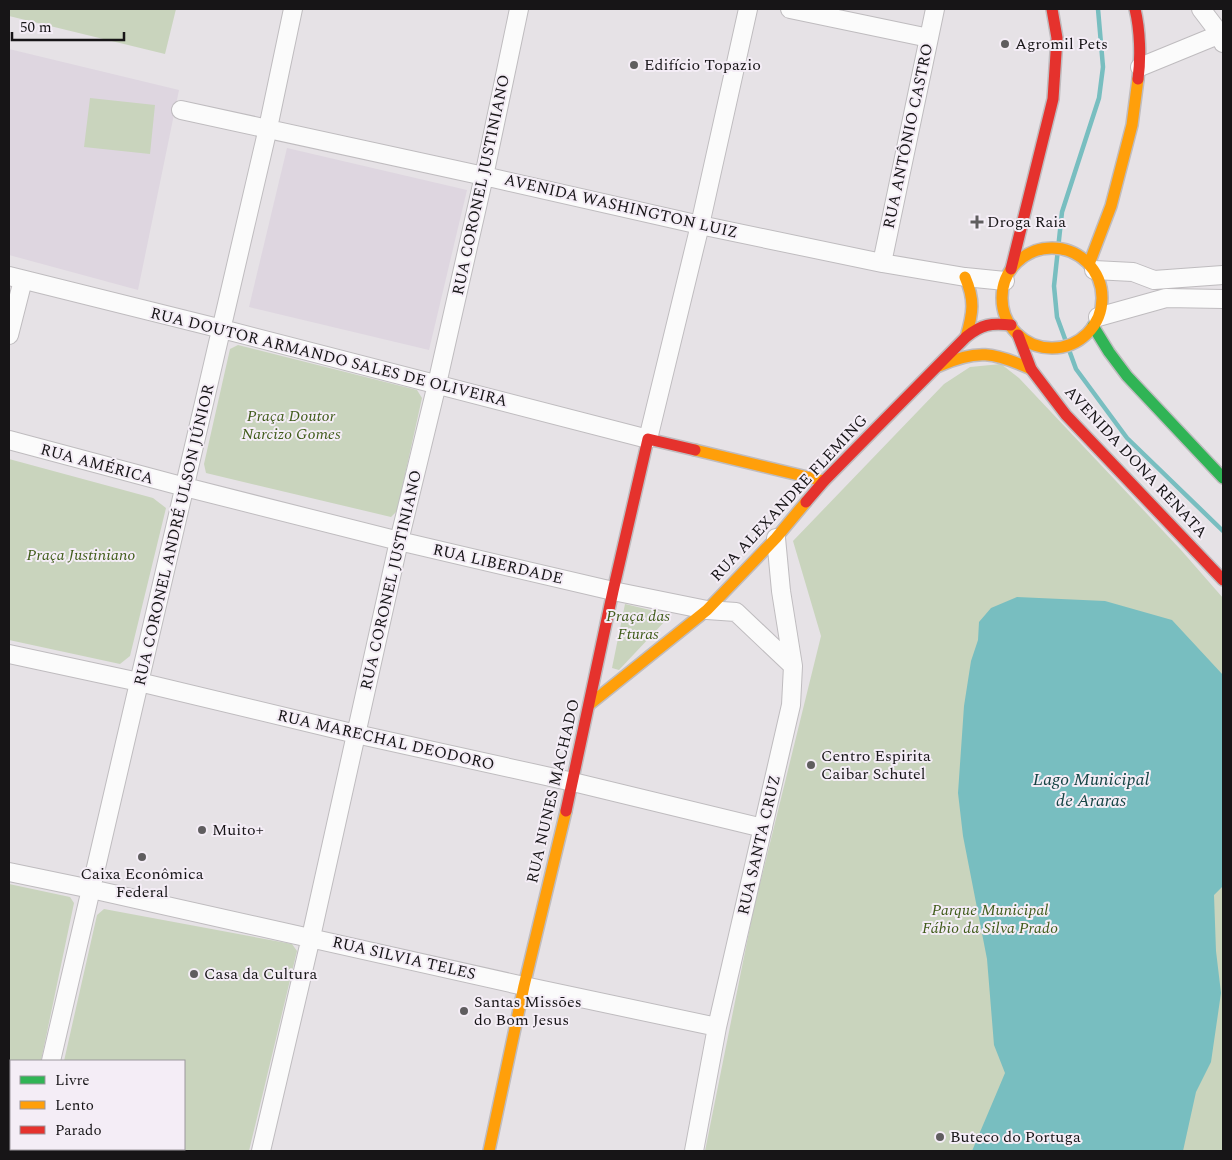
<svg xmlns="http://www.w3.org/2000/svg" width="1232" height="1160" font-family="Spectral,serif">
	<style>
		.built { fill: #ded6e0 }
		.green { fill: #c9d4bd }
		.water { fill: #78bec0 }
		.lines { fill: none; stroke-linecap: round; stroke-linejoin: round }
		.stream { stroke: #78bec0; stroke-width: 4.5 }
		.street-casing { stroke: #bfbcbf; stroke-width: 20 }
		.fast-casing { stroke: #bfbcbf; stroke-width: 14 }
		.slow-casing { stroke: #bfbcbf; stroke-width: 14 }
		.jam-casing { stroke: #bfbcbf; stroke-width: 14 }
		.street { stroke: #fbfbfb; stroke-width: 18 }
		.fast { stroke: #30b455; stroke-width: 11 }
		.slow { stroke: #ff9f0a; stroke-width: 11 }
		.jam { stroke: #e5322d; stroke-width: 11 }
		.poi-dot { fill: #5f5d5f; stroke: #f4edf6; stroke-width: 2 }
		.labels { text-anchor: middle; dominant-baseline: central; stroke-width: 4; stroke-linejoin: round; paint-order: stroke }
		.poi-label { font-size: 16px; fill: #171517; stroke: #f4edf6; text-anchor: start }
		.street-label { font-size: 16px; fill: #171517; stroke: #f4edf6 }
		.park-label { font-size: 16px; font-style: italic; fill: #405c1a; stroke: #f4edf6 }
		.water-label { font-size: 18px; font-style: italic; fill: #164444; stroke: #f4edf6 }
	</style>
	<rect width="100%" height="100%" fill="#e6e2e6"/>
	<path class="built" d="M 9,49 L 179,90 L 138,290 L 9,255 Z
		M 287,148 L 467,190 L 429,350 L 249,307 Z"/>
	<path class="green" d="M 9,9 L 176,9 L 165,54 L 9,16 Z
		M 90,98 L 155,105 L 150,154 L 84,147 Z
		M 238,345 L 417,390 L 422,398 L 397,511 L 391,517 L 206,473 L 204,464 L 230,349 Z
		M 1001,364 L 1019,378 L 1181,550 L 1223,598 L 1223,1151 L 705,1151 L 753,912 L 821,636 L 793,541 L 944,384 L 970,367 Z
		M 9,459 L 153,498 L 166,508 L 130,656 L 120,664 L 9,640 Z
		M 625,604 L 667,614 L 666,620 L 619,670 L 612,668 Z
		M 9,884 L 70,897 L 74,903 L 41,1061 L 11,1061 L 11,1094 L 9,1093 Z
		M 104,909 L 292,944 L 297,951 L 249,1151 L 44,1151 L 44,1149 L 184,1149 L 184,1061 L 64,1061 L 97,915 Z"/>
	<path class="water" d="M 1017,597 L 1105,601 L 1172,620 L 1223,675 L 1223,886 L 1214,895 L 1216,951 L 1221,993 L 1211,1062 L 1196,1092 L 1183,1151 L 972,1151 L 997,1092 L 1005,1073 L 994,1045 L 987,959 L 963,836 L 958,793 L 964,706 L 971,661 L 978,640 L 979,622 L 991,608 Z"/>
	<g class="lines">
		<path class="stream" d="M 1098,9 L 1103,67 L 1099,98 L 1062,212 L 1054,286 L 1057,317 L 1076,369 L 1127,438 L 1223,531"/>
		<defs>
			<path id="street" d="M 790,9 L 929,38
				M 1201,9 L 1220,34 L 1223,43
				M 1140,67 L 1223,33
				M 181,110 L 484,176 L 700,225 L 882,263 L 965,277 L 1005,281
				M 882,263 L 935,9
				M 1094,270 L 1133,272 L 1154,280 L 1223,275
				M 9,276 L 222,329 L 648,439 L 700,225 L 748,9
				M 1098,317 L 1166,298 L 1223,299
				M 9,335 L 23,280
				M 9,440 L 185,487 L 399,541 L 613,591 L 707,610 L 736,612 L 793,666
				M 9,654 L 139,682 L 356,734 L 573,782 L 763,828
				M 9,872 L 91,889 L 524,986 L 717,1027
				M 51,1061 L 268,128 L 293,9
				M 9,1115 L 11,1116
				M 31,1151 L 31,1149
				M 261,1151 L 311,937 L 399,541 L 437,384 L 484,176 L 519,9
				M 694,1151 L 717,1027 L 791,705 L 793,666 L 781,591 L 776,538"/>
			<path id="fast" d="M 1093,326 L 1109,352 L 1127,376 L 1223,478"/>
			<path id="slow" d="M1002 298a50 50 0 1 1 100 0a50 50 0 1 1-100 0Z
				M 1089,264 L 1111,206 L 1132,125 L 1138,79
				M 965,277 C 975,300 973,313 966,337
				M 939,366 C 977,349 994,352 1031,369
				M 695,450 L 824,481
				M 590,704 L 707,610 L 776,538 L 806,502
				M 489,1151 L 524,986 L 566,811"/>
			<path id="jam" d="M 1135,9 C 1140,30 1141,57 1138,79
				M 1011,269 L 1053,99 L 1057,38 L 1052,9
				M 1018,335 L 1031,369 L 1066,415 L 1223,580
				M 806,502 L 824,481 L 966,337 C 982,324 991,323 1011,325
				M 566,811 L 613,591 L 648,439 L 695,450"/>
		</defs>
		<use href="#street" class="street-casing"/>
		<use href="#fast" class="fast-casing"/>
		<use href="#slow" class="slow-casing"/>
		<use href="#jam" class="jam-casing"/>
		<use href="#street" class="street"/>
		<use href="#fast" class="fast"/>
		<use href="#slow" class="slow"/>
		<use href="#jam" class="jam"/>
	</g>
	<g class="poi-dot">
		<circle cx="1005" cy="44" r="5"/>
		<circle cx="634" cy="65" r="5"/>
		<path d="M974.5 214.5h5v5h5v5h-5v5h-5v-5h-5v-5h5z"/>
		<circle cx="811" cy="765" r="5"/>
		<circle cx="202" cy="830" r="5"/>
		<circle cx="142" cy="857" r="5"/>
		<circle cx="194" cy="974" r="5"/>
		<circle cx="464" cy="1011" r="5"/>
		<circle cx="940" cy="1137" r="5"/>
	</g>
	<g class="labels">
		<g class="poi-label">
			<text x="1015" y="44">Agromil Pets</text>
			<text x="644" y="65">Edifício Topazio</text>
			<text x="987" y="222">Droga Raia</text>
			<text x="821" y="756">Centro Espirita<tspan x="821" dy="18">Caibar Schutel</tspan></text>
			<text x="212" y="830">Muito+</text>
			<text x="142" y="874" text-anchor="middle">Caixa Econômica<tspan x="142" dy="18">Federal</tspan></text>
			<text x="204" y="974">Casa da Cultura</text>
			<text x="474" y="1002">Santas Missões<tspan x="474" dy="18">do Bom Jesus</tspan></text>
			<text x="950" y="1137">Buteco do Portuga</text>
		</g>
		<g class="street-label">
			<text transform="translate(908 136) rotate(-78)">RUA ANTÔNIO CASTRO</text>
			<text transform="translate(481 185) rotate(-78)">RUA CORONEL JUSTINIANO</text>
			<text transform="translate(621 206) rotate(13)">AVENIDA WASHINGTON LUIZ</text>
			<text transform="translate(329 357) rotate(14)">RUA DOUTOR ARMANDO SALES DE OLIVEIRA</text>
			<text transform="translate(1136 462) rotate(47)">AVENIDA DONA RENATA</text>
			<text transform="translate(97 464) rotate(15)">RUA AMÉRICA</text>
			<text transform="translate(789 498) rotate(-47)">RUA ALEXANDRE FLEMING</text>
			<text transform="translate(174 535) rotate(-77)">RUA CORONEL ANDRÉ ULSON JÚNIOR</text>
			<text transform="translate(498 564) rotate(13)">RUA LIBERDADE</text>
			<text transform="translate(391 580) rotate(-77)">RUA CORONEL JUSTINIANO</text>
			<text transform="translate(386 740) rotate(13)">RUA MARECHAL DEODORO</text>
			<text transform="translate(553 791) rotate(-77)">RUA NUNES MACHADO</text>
			<text transform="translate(759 845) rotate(-77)">RUA SANTA CRUZ</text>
			<text transform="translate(404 958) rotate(13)">RUA SILVIA TELES</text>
		</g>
		<g class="park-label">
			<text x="291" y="416">Praça Doutor<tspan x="291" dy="18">Narcizo Gomes</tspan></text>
			<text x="81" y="555">Praça Justiniano</text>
			<text x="638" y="616">Praça das<tspan x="638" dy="18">Fturas</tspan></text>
			<text x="990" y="910">Parque Municipal<tspan x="990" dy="18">Fábio da Silva Prado</tspan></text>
		</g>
		<g class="water-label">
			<text x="1091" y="779">Lago Municipal<tspan x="1091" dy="21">de Araras</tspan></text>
		</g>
	</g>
	<rect width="1232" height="1160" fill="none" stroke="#171517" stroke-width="20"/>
	<rect x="10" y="1060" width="175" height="90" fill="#f4edf6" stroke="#9c979d"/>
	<rect x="20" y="1076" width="25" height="8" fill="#30b455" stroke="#9c979d"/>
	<text x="55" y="1085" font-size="15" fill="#171517">Livre</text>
	<rect x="20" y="1101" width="25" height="8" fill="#ff9f0a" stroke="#9c979d"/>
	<text x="55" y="1110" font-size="15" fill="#171517">Lento</text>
	<rect x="20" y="1126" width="25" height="8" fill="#e5322d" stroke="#9c979d"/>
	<text x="55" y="1135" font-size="15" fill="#171517">Parado</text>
	<path d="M12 32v8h112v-8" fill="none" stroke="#171517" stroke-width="2.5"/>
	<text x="20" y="32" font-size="15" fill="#171517" stroke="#f4edf6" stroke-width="4" paint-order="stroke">50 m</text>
</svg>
